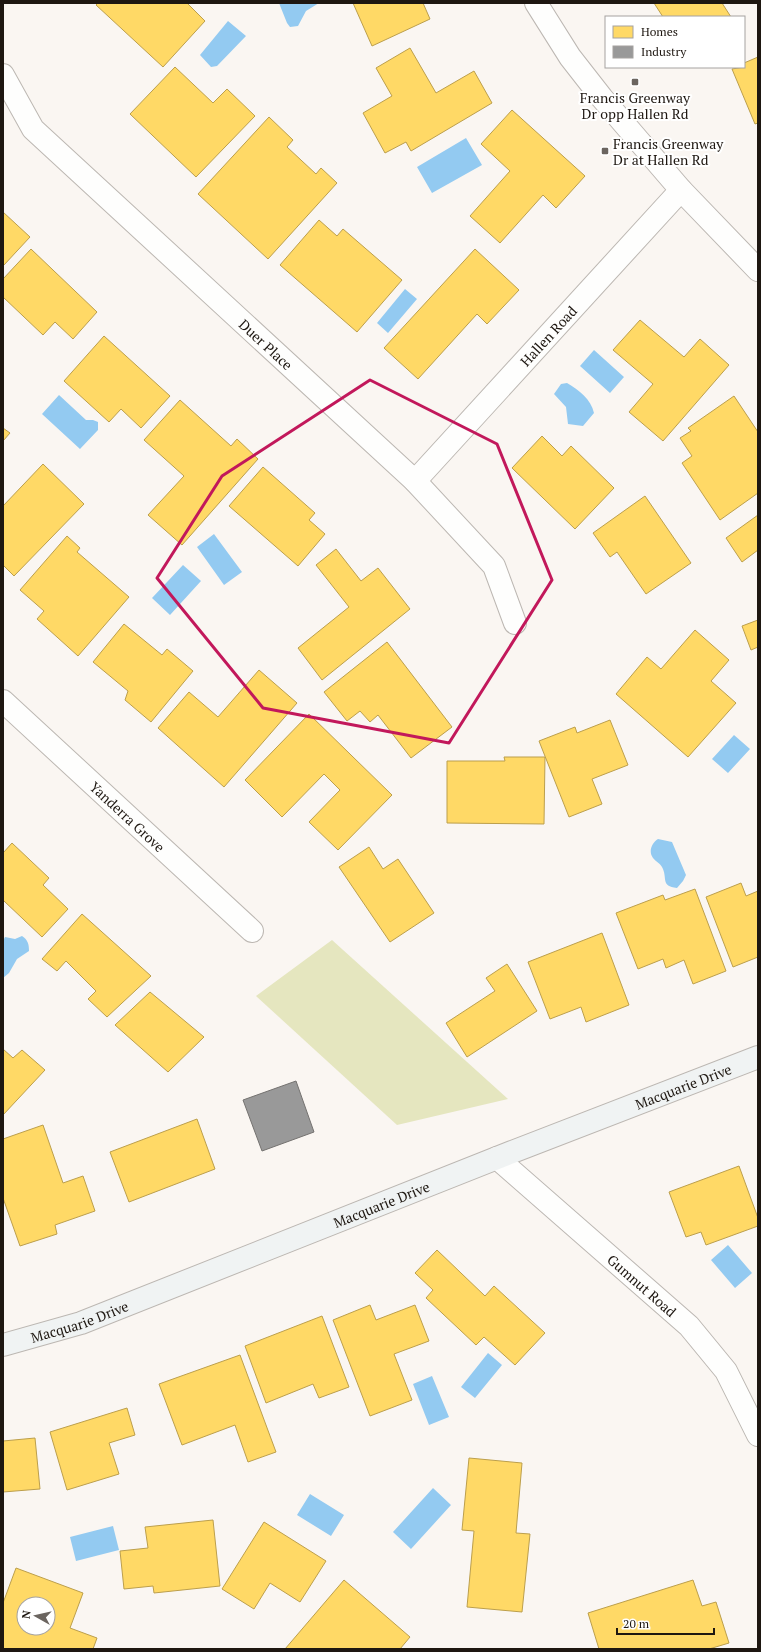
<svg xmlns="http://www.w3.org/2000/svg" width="761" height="1652" font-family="'PT Serif',serif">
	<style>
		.green { fill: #e5e6bf }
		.water { fill: #93caf1 }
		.homes { fill: #ffd966; stroke: #bc9f4c; fill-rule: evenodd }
		.industry { fill: #999; stroke: #747270 }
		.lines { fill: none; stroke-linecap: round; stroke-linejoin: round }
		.minor-casing { stroke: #bcb7b2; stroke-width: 24 }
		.secondary-casing { stroke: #bcb7b2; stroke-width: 24 }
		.minor { stroke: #fefefd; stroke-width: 22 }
		.secondary { stroke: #f0f3f3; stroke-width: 22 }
		.marked { fill: none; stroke: #c2185b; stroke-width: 3; stroke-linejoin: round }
		.poi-dot { fill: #6b6560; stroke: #fff; stroke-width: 1.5 }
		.labels { text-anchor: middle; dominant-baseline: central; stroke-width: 4; stroke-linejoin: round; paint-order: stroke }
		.poi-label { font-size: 14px; fill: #1e1711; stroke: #fff }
		.street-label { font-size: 14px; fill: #1e1711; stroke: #fff }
	</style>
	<rect width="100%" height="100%" fill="#faf6f2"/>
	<path class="green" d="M 332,940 L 508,1099 L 397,1125 L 256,996 Z"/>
	<path class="water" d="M 279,3 L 319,3 L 306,11 L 298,26 L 290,27 L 287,23 Z
		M 228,21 L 246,36 L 217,66 L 211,67 L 200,55 Z
		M 466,138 L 482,165 L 432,193 L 417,167 Z
		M 405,289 L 417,299 L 388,333 L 377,323 Z
		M 594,350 L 624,377 L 610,393 L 580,366 Z
		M 567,383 C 579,390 591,399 594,413 L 583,426 L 568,424 L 566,407 L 554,394 L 561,384 Z
		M 59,395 L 86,420 L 93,420 L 98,422 L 98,430 L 80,449 L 42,414 Z
		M 214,534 L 242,572 L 224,585 L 197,547 Z
		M 183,565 L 201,581 L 170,615 L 152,598 Z
		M 734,735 L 750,749 L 728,773 L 712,759 Z
		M 658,839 L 672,842 L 686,875 L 683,881 L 677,888 C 660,886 668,878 662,867 C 660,863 656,862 653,858 C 648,851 652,843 658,839 Z
		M 22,936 C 28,940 29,944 29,951 L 17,959 L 9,973 L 3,978 L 3,941 L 5,937 L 15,939 Z
		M 728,1245 L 752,1273 L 735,1288 L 711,1260 Z
		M 488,1353 L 502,1365 L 475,1398 L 461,1387 Z
		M 432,1376 L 449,1417 L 429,1425 L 413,1384 Z
		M 433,1488 L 451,1505 L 411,1549 L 393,1532 Z
		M 310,1494 L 344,1515 L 331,1536 L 297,1515 Z
		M 113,1526 L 119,1550 L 76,1561 L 70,1537 Z"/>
	<path class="homes" d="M 98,3 L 187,3 L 205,21 L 163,67 L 96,5 Z
		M 353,3 L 423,3 L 430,19 L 372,46 Z
		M 654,3 L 722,3 L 731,17 L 663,17 Z
		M 410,48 L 436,93 L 474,71 L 492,103 L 411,151 L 406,142 L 385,153 L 363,113 L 392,96 L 376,68 Z
		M 758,57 L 758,123 L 755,124 L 732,69 L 744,67 L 744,63 Z
		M 175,67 L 213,103 L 227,89 L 255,116 L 196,177 L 130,114 Z
		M 512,110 L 585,176 L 556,208 L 543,195 L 500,243 L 470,216 L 510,171 L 481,144 Z
		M 269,117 L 293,140 L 287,147 L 316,174 L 321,168 L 337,183 L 268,259 L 198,194 Z
		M 3,212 L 30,237 L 4,265 L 3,264 Z
		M 319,220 L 337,236 L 343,229 L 402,280 L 357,332 L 280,265 Z
		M 31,249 L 97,312 L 73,339 L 55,322 L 43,335 L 3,297 L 3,279 Z
		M 475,249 L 519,290 L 487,324 L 477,314 L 418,379 L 384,348 Z
		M 640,320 L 684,357 L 700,339 L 729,365 L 663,441 L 629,412 L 653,384 L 613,350 Z
		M 104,336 L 170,396 L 141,428 L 121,409 L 109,422 L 64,381 Z
		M 734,396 L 758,432 L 758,493 L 720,520 L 682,463 L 692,456 L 680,438 L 691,431 L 688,428 Z
		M 180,400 L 231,446 L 237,439 L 258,459 L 182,545 L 148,515 L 184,476 L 144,440 Z
		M 3,428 L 10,433 L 3,441 Z
		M 542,436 L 562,456 L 571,446 L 614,488 L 575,529 L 512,468 Z
		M 43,464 L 84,504 L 14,576 L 3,565 L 3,506 Z
		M 263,467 L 315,513 L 309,520 L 325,534 L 298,566 L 229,506 Z
		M 645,496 L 691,563 L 646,594 L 617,552 L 610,557 L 593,533 Z
		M 758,515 L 758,550 L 742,562 L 726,538 Z
		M 67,536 L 80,548 L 77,552 L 129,597 L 78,656 L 37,619 L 44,611 L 20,590 Z
		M 336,549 L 361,581 L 378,568 L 410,609 L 322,680 L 298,648 L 349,607 L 316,565 Z
		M 758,620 L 758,647 L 751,650 L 742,626 Z
		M 124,624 L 162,655 L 167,649 L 193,671 L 151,722 L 125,700 L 128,691 L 93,662 Z
		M 695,630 L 729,660 L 711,681 L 736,703 L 688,757 L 616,694 L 647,657 L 661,669 Z
		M 387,642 L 452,727 L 411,758 L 378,715 L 370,722 L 360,711 L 347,721 L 324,692 Z
		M 259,670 L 297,703 L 224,787 L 158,728 L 189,692 L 218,717 Z
		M 309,714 L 392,795 L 338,850 L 309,822 L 340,790 L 324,774 L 282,817 L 245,780 Z
		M 610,720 L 628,765 L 592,779 L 602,804 L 569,817 L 539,741 L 575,727 L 577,733 Z
		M 504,757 L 545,757 L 544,824 L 447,823 L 447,761 L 505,761 Z
		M 12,843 L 49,878 L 43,885 L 68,909 L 42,937 L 4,901 L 3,903 L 3,853 Z
		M 369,847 L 383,869 L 398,859 L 434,913 L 390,942 L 339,867 Z
		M 741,883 L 746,896 L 758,891 L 758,957 L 733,967 L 706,897 Z
		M 695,889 L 726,971 L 693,984 L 684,960 L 666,968 L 663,959 L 638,969 L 616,913 L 663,895 L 665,900 Z
		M 82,914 L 151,976 L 107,1017 L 88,999 L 96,991 L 66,961 L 57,971 L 42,959 Z
		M 602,933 L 629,1005 L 586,1022 L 581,1007 L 550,1019 L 528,962 Z
		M 507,964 L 537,1011 L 467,1057 L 446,1023 L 495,991 L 486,978 Z
		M 150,992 L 204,1037 L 168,1072 L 115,1025 Z
		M 3,1049 L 13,1058 L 22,1050 L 45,1070 L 3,1115 Z
		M 197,1119 L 215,1169 L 129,1202 L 110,1152 Z
		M 43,1125 L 63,1183 L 83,1176 L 95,1211 L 55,1225 L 57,1234 L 20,1246 L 3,1198 L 3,1139 Z
		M 739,1166 L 758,1218 L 758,1226 L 706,1245 L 701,1232 L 686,1237 L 669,1192 Z
		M 437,1250 L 485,1296 L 494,1286 L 545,1333 L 515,1365 L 484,1337 L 476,1345 L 426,1298 L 433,1290 L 415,1273 Z
		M 370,1305 L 376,1320 L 415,1305 L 429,1341 L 394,1354 L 412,1400 L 370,1416 L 333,1320 Z
		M 322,1316 L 349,1387 L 319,1398 L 313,1384 L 266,1403 L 245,1346 Z
		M 240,1355 L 276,1452 L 248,1462 L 235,1425 L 182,1445 L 159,1384 Z
		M 127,1408 L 135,1435 L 109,1443 L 119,1474 L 67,1490 L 50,1432 Z
		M 35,1438 L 40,1489 L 3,1492 L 3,1441 Z
		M 469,1458 L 522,1463 L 516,1533 L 530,1534 L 522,1612 L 467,1607 L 474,1531 L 462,1530 Z
		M 213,1520 L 220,1586 L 154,1593 L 153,1586 L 124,1589 L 120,1551 L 148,1548 L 145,1527 Z
		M 264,1522 L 326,1561 L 300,1602 L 270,1583 L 254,1609 L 222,1589 Z
		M 16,1568 L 83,1593 L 70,1628 L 97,1638 L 93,1649 L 3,1649 L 3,1603 ZM 24,1604 L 48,1604 L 48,1628 L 24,1628 Z
		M 344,1580 L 410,1637 L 400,1649 L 285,1649 Z
		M 693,1580 L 702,1606 L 716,1602 L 729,1643 L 709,1649 L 599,1649 L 588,1613 Z"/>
	<path class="industry" d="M 296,1081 L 314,1132 L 262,1151 L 243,1100 Z"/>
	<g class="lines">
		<defs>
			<g id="minor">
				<path d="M 536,3 L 570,57 L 602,98 L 681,190 L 758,270"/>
				<path id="s1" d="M 3,75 L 33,129 L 415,481 L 494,566 L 515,623"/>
				<path id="s2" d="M 415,481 L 681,190"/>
				<path id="s3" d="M 3,701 L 252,931"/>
				<path id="s4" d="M 497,1158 L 689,1326 L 726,1371 L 758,1435"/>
			</g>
			<g id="secondary">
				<path id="s5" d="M 3,1345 L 81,1323 L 512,1152 L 758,1057"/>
			</g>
		</defs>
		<use href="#minor" class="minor-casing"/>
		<use href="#secondary" class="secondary-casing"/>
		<use href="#minor" class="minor"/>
		<use href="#secondary" class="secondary"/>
	</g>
	<path class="marked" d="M 370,380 L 497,444 L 552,580 L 449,743 L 263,708 L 157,578 L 222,476 Z"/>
	<g class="poi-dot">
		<rect x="631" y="78" width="8" height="8" rx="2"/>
		<rect x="601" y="147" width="8" height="8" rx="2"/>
	</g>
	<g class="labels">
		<g class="poi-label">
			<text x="635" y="97">Francis Greenway<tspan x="635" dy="16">Dr opp Hallen Rd</tspan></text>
			<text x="613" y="143" text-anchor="start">Francis Greenway<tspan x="613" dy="16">Dr at Hallen Rd</tspan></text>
		</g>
		<g class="street-label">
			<text stroke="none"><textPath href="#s2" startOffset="197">Hallen Road</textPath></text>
			<text stroke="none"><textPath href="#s1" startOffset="379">Duer Place</textPath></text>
			<text stroke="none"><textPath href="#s3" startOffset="170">Yanderra Grove</textPath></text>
			<text stroke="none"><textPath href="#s5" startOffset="728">Macquarie Drive</textPath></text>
			<text stroke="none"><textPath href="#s5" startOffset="404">Macquarie Drive</textPath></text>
			<text stroke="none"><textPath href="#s4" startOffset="193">Gumnut Road</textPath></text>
			<text stroke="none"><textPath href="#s5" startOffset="80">Macquarie Drive</textPath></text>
		</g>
	</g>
	<rect width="761" height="1652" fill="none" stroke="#1e1711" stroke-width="8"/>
	<rect x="605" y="16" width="140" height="52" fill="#ffffff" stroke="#a5a2a0"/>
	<rect x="613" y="26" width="20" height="12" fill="#ffd966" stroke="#a5a2a0"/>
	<text x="641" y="36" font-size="12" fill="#1e1711">Homes</text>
	<rect x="613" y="46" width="20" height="12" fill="#999999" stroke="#a5a2a0"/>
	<text x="641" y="56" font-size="12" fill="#1e1711">Industry</text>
	<g transform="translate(36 1616) rotate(278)"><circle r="19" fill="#ffffff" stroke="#a5a2a0"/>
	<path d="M0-3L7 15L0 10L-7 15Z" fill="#6b6560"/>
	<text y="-6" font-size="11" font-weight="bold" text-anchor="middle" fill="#1e1711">N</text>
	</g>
	<path d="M617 1628v6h97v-6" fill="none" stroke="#1e1711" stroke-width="2"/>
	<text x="623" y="1628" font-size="12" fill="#1e1711" stroke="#ffffff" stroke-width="3" paint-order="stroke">20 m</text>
</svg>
